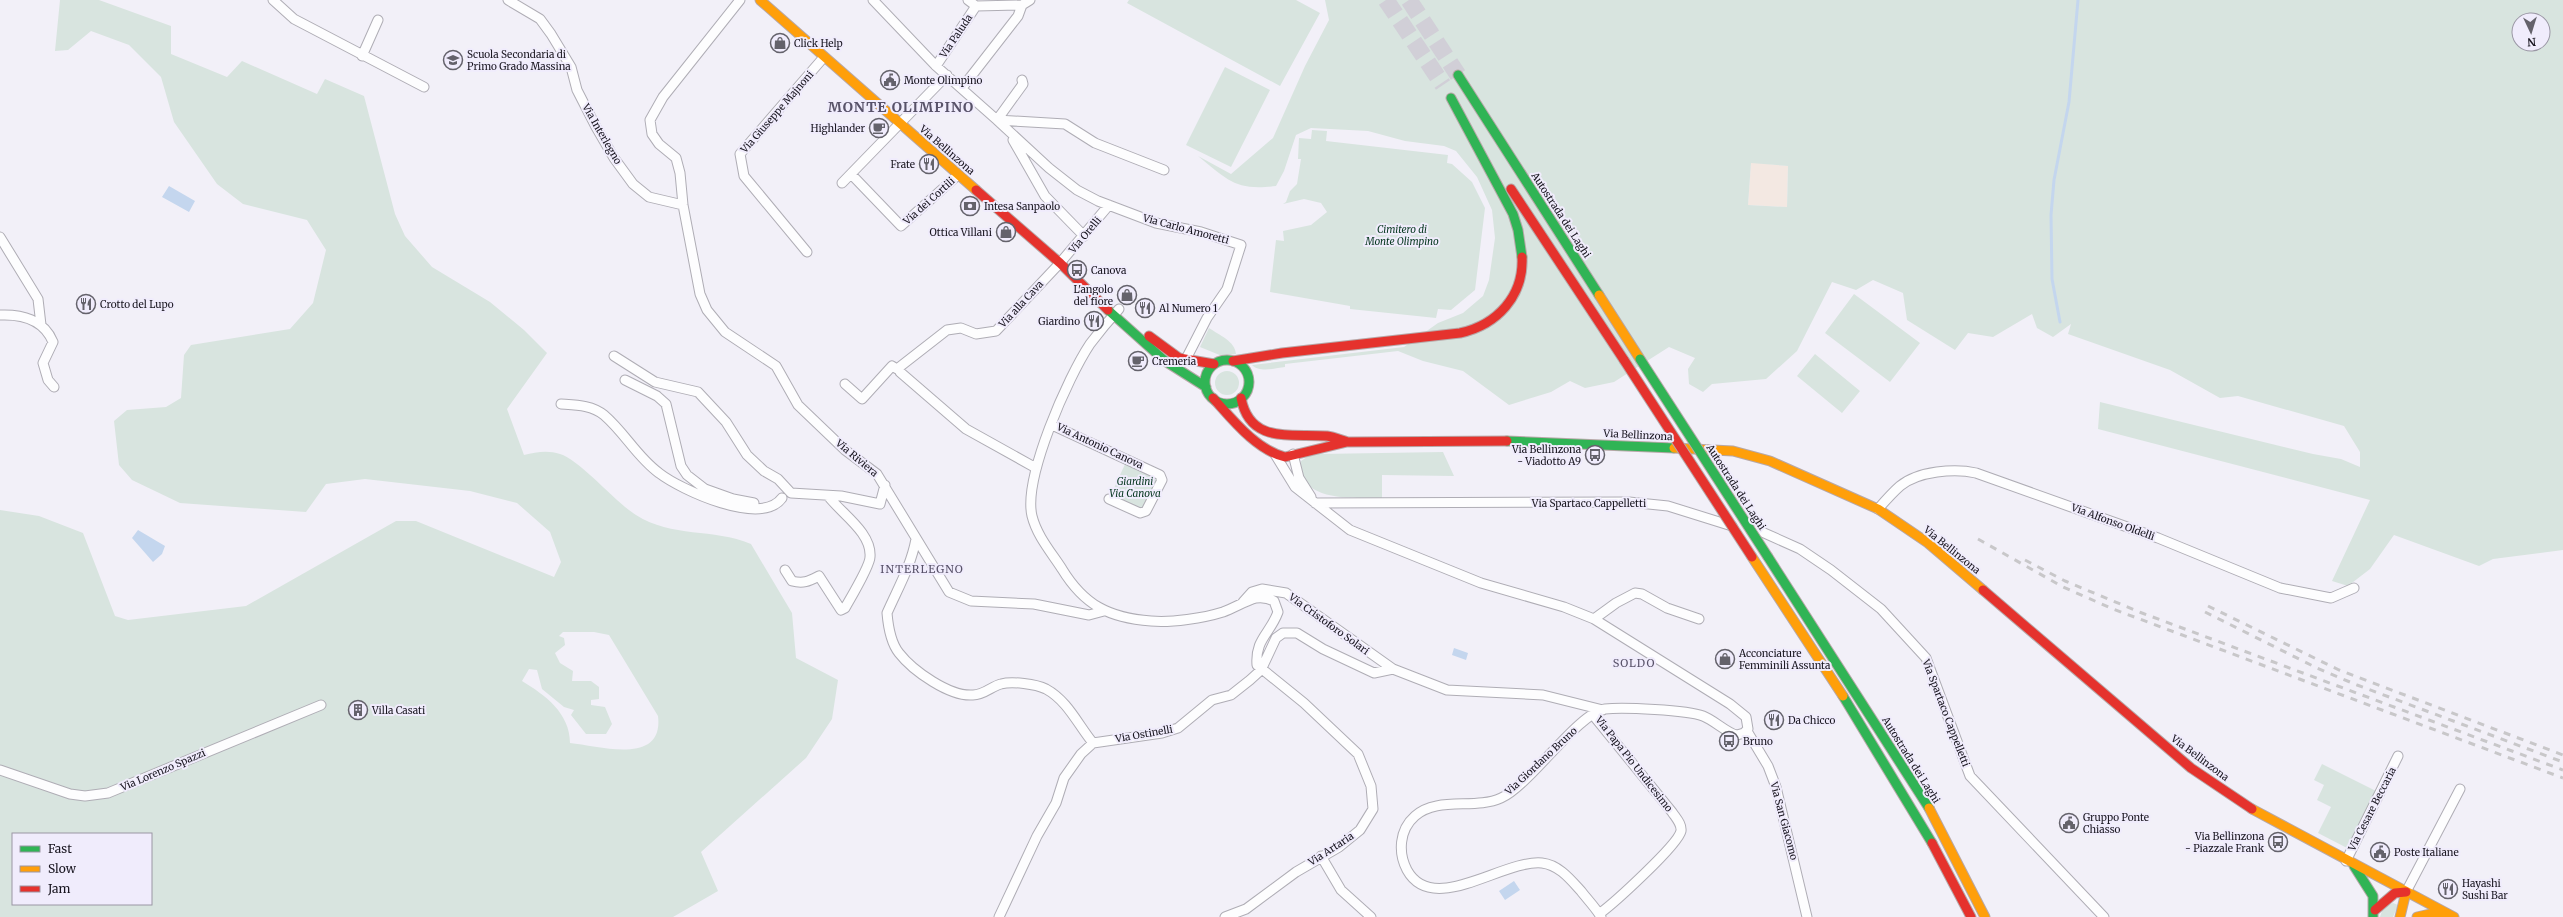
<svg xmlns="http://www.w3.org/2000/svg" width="2563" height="917" font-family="Merriweather,serif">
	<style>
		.industrial { fill: #f3e8e2 }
		.green { fill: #d8e4df; fill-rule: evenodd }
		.water { fill: #c4d6ee }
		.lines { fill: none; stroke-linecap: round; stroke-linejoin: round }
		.stream { stroke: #c4d6ee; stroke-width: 3 }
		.highway-tunnel { stroke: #d1cfd7; stroke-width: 17; stroke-dasharray: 17 8; stroke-linecap: butt }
		.street-casing { stroke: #afadb5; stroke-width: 11 }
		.fast-casing { stroke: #b7a8a8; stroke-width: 11 }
		.slow-casing { stroke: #b7a8a8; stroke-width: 11 }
		.jam-casing { stroke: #b7a8a8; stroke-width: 11 }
		.street { stroke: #fdfdfe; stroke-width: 9 }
		.fast { stroke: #30b455; stroke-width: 9 }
		.slow { stroke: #ff9f0a; stroke-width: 9 }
		.jam { stroke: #e5322d; stroke-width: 9 }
		.rail { stroke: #c8c7c9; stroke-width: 3; stroke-dasharray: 7 7; stroke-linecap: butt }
		.fast-bridge-casing { stroke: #b7a8a8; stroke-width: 11; stroke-linecap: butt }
		.jam-bridge-casing { stroke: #b7a8a8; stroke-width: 11; stroke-linecap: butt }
		.fast-bridge { stroke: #30b455; stroke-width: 9 }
		.jam-bridge { stroke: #e5322d; stroke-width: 9 }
		.labels { text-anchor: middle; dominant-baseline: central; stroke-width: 4; stroke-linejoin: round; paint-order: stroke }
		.street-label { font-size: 10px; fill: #18151f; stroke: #f0ecfc }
		.poi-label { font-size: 10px; fill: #18151f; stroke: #f0ecfc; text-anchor: start }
		.park-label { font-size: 10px; font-style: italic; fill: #05361e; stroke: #f0ecfc }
		.neighbourhood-label { font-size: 11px; letter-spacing: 1px; fill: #585269; stroke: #f0ecfc }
		.district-label { font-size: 14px; font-weight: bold; letter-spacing: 1px; fill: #585269; stroke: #f0ecfc }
	</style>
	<rect width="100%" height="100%" fill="#f2f0f8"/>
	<path class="industrial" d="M 1751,162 L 1788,166 L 1787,207 L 1748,205 Z"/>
	<path class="green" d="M 60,0 L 99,0 L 171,26 L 171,54 L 227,77 L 242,61 L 317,94 L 325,79 L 364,96 L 395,214 L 405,236 L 432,267 L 490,302 L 524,330 L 547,353 L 507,409 L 524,455 C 536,452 548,450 560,454 C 580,460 615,502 636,515 C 672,538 713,528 751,544 L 792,613 L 796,658 L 838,680 L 832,719 L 806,758 L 701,852 L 718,891 L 673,917 L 0,917 L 0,510 L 39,516 L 83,533 L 115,616 L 128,620 L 246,606 L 396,521 L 416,521 L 554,577 L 561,562 L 550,532 L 517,503 L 470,491 L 365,479 L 326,484 L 306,512 L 180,503 L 132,480 L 119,465 L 114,421 L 127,410 L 166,407 L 181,398 L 184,355 L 191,345 L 290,329 L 313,303 L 326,250 L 307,220 L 243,204 L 217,184 L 174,122 L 161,77 L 129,45 L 91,31 L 68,50 L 55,51 ZM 563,632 L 594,632 L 609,635 L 658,716 C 664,766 600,746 570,743 C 570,713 545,695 522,681 L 529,669 L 537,670 L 542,689 L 564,707 L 574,710 L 571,715 L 586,734 L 606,734 L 612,724 L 605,707 L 591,705 L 591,700 L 599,699 L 599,687 L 591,681 L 572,681 L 573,671 L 560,663 L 555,653 L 565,645 L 564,638 L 559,636 ZM 13,834 L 151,834 L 151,904 L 13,904 Z
		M 1129,0 L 1296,0 L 1320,13 L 1280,86 L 1127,3 Z
		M 1325,0 L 2563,0 L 2563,550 L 2493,559 L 2479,566 L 2394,535 L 2370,569 L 2348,586 L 2332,581 L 2370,500 L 2098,429 L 2100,402 L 2313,454 L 2341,459 L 2360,467 L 2360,452 L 2344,426 L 2238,396 L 2220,398 L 2170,370 L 2068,334 L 2071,324 L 2053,337 L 2037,328 L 2032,314 L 1993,337 L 1968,333 L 1955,350 L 1907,320 L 1903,293 L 1873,280 L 1856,290 L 1832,282 L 1797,351 L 1766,379 L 1712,384 L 1703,392 L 1689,384 L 1688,369 L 1695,358 L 1669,347 L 1614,382 L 1585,388 L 1570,381 L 1551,392 L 1509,405 L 1463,371 L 1423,361 L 1398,351 L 1285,364 L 1285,367 C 1275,368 1260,373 1252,365 L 1404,347 L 1438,323 L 1463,313 L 1483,296 L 1489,280 L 1495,238 L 1492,210 L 1477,177 L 1456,151 L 1444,146 L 1405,141 L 1368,131 L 1311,128 L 1296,135 L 1284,171 L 1276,186 C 1235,191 1228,180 1198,156 L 1231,174 L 1273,138 L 1305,66 L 1329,20 ZM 2519,20 L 2543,20 L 2543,44 L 2519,44 ZM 1751,163 L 1788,166 L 1787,207 L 1748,205 Z
		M 1225,67 L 1270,90 L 1231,167 L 1186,145 Z
		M 1312,130 L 1327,131 L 1326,141 L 1448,155 L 1447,163 L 1452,164 L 1472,182 L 1485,208 L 1475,290 L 1451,310 L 1438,309 L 1436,318 L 1350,309 L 1350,306 L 1270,292 L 1276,240 L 1284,241 L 1283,231 L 1311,225 L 1327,212 L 1321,203 L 1304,199 L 1283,204 L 1286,202 L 1290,191 L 1297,184 L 1301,159 L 1298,159 L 1299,138 L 1311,139 Z
		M 1854,294 L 1920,343 L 1890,382 L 1825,333 Z
		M 1209,328 C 1219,335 1235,341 1236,354 L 1222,356 L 1200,347 Z
		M 1815,354 L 1860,391 L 1842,413 L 1797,376 Z
		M1215 383a12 12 0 1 1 24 0a12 12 0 1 1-24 0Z
		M 1443,452 L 1454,476 L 1382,475 L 1382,498 C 1355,498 1296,503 1301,461 L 1307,457 L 1319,454 Z
		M 1126,462 L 1156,476 L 1157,481 L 1144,508 L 1139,509 L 1110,497 Z
		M 2322,764 L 2376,791 L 2347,848 L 2318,833 L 2331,807 L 2317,800 L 2324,785 L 2314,780 Z
		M 2393,903 L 2398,905 L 2393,917 L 2380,917 L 2383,908 Z"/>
	<path class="water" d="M 169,186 L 195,201 L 189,212 L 162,197 Z
		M 138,530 L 165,546 L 162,554 L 153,562 L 132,538 Z
		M 1454,648 L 1468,653 L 1466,660 L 1452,655 Z
		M 1514,881 L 1520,890 L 1505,900 L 1499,891 Z"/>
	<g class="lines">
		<path class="stream" d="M 2060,322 L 2052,279 L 2051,215 L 2054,180 L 2069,102 L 2078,0"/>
		<path class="highway-tunnel" d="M 1386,0 L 1443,85
			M 1409,0 L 1458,75"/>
		<defs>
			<path id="street" d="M 273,0 L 294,19 L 424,87
				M 508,0 L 540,19 L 551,34 L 571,67 L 577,90 L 596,127 L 614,158 L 633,184 L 649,197 L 683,205
				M 740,0 L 663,97 L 650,120 L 652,134 L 659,144 L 676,158 L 680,173 L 683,205 L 700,294 L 707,310 L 725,332 L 776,366 L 798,405 L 845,450 L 877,474 L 949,592 L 971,601 L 1034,604 L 1089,615 L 1104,611
				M 873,0 L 936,66 L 997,120 L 1065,124 L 1095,143 L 1164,170
				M 968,0 L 976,6 L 1022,5
				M 362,56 L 378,20
				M 936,66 L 976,6
				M 1022,80 L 1023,84 L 997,120 L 1049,168 L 1077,190 L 1098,201 L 1156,223 L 1201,232 L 1241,245 L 1227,289 L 1207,318 L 1186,359
				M 962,88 L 1018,16 L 1022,5 L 1030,0
				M 1013,140 L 1045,196 L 1084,236
				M 851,174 L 901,226 L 958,175
				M 842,183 L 947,75
				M 0,237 L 38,299 L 41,325
				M 807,252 L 744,176 L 740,154 L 824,57
				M 1119,309 C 1109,320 1099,332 1090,344 C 1068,377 1023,478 1032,516 C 1037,536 1051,552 1062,569 C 1084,605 1109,618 1151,621 C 1171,623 1204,618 1223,612 C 1234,608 1245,601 1256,598 C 1263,597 1268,598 1274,601 L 1278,612 C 1270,634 1255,639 1257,665 L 1304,703 L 1358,754 L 1371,786 L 1373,809 L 1360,830 L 1339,847 L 1296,872 L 1246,909 L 1225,917
				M 0,315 C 22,314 44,320 53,342 L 43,363 L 48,380 L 54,387
				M 614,356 L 655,382 L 698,392 L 726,422 L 747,455 L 764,471 L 778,479 L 791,493 L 841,496 L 880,504 L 885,485
				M 900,372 L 966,429 L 1036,468
				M 625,380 L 657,396 L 666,404 L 681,466 L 687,475 L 705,489 L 733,499 L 754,503
				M 845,384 L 862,399 L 892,366 L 897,369 L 947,330 L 961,328 L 976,334 L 996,331 L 1060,263 L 1109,205
				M 561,404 C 576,405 592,405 604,415 C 625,433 637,457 659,473 C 681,490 761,527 782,498
				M 1052,425 L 1160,475 L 1162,480 L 1146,511 L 1140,513 L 1109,499
				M 1293,454 L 1299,478 L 1311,497
				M 1276,456 L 1295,487 L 1350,530 L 1481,583 L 1564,607 L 1594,619 L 1730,704 L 1746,717 L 1748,729 L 1744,733 L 1737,735 C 1728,734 1714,720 1703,716 C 1687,710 1623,707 1605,709 C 1578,713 1530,785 1501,798 C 1475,810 1437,796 1415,816 C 1399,830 1398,853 1407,870 C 1433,917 1503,859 1542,863 C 1559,865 1570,879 1581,891 C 1587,899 1596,908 1601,917
				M 1315,503 L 1629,502 L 1668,506 L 1732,526
				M 1878,509 C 1885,501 1892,493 1900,486 C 1918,471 1955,468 1976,473 L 2158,538 L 2280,588 L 2331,598 L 2354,588
				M 1751,530 L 1762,532 L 1800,549 L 1831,570 L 1881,609 L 1926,658 L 1970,776 L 2104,917
				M 916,539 C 911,566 898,588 887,613 C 888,625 891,643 899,653 C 913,671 950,697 973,695 C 984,695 992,686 1001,684 C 1012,681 1036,684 1046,689 C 1068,701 1078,725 1093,743
				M 785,570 L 792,581 C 804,584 809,581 819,576 L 841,610 L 845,608 C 850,599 870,566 870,557 C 872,533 842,514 829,497
				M 1243,602 L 1252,592 L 1262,589 L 1286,593 L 1393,669 L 1447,690 L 1543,695 L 1603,710
				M 1594,619 L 1616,603 L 1635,593 L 1642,594 L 1667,608 L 1699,619
				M 1593,715 L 1672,812 C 1676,818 1682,824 1681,831 C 1678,845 1613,904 1599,914
				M 1747,731 L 1768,766 L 1776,787 L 1807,917
				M 0,770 L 70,794 L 85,796 L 108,793 L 321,705
				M 1321,856 L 1341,890 L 1371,917
				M 2346,861 L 2398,756
				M 2406,892 L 2460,789
				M 999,917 L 1037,836 L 1056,803 L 1064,778 L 1081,754 L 1093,743 L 1162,733 L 1178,728 L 1212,700 L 1231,695 L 1250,680 L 1261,670 L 1276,638 L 1283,633 L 1297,633 L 1323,649 L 1374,673 L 1393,669"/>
			<path id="fast" d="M 1458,75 L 1599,295
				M 1451,98 L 1513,214 L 1518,230 L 1522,257
				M 1108,310 L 1165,361 L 1206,387
				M1205 382a22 22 0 1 1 44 0a22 22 0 1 1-44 0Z
				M 1507,441 L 1674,448
				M 1768,557 L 1929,808
				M 1843,696 L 1932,843
				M 2354,866 L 2373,896 L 2373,917"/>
			<path id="slow" d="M 760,0 L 976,190
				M 1599,295 L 1640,359
				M 1674,448 L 1733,451 L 1770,461 L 1878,509 L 1928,543 L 1983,590
				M 1752,557 L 1843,696
				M 1929,808 L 1985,917
				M 2252,809 L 2454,917
				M 2400,917 L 2406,892
				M 2417,917 L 2430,914 L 2445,916"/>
			<path id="jam" d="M 1511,189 L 1624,360
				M 976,190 L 1060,263 L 1108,310
				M 1149,336 L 1179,358 L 1214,364
				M 1233,361 L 1282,353 L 1460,333 C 1497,325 1524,296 1522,257
				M 1213,398 C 1232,419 1256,450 1285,457 L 1347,442
				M 1241,398 C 1250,445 1292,433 1327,436 C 1334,437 1341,440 1348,442 L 1507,441
				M 1983,590 L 2191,768 L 2252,809
				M 1932,843 L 1971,917
				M 2375,910 L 2395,893 L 2406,892"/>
		</defs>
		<use href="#street" class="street-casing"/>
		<use href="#fast" class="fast-casing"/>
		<use href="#slow" class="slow-casing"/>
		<use href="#jam" class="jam-casing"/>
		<use href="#street" class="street"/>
		<use href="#fast" class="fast"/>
		<use href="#slow" class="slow"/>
		<use href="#jam" class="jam"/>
		<path class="rail" d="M 1978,539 L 2063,587 L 2113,609 L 2563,778
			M 2025,560 L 2065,581 L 2142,613 L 2563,770
			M 2208,606 L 2339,670 L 2563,755
			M 2205,612 L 2317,668 L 2357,685 L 2563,762"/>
		<defs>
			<path id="fast-bridge" d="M 1640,359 L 1768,557"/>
			<path id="jam-bridge" d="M 1624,360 L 1752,557"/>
		</defs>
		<use href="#fast-bridge" class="fast-bridge-casing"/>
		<use href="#jam-bridge" class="jam-bridge-casing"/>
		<use href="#fast-bridge" class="fast-bridge"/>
		<use href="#jam-bridge" class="jam-bridge"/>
	</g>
	<defs>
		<symbol id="shop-ring" viewBox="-11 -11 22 22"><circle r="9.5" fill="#f0ecfc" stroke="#64626b" stroke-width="1.5"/><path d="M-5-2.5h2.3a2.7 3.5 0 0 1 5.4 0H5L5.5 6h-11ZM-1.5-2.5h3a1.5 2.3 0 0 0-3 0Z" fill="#64626b"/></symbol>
		<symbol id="school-ring" viewBox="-11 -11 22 22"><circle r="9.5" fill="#f0ecfc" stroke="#64626b" stroke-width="1.5"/><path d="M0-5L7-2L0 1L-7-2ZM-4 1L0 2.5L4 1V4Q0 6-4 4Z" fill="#64626b"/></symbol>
		<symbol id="civic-ring" viewBox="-11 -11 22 22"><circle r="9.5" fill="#f0ecfc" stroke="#64626b" stroke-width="1.5"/><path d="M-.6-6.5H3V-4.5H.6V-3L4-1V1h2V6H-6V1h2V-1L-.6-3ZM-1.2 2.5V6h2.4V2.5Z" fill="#64626b"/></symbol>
		<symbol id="cafe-ring" viewBox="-11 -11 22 22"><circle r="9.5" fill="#f0ecfc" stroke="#64626b" stroke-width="1.5"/><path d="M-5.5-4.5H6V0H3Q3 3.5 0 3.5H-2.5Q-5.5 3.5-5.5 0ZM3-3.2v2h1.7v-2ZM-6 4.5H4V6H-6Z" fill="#64626b"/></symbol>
		<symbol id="restaurant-ring" viewBox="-11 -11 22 22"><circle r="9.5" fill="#f0ecfc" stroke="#64626b" stroke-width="1.5"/><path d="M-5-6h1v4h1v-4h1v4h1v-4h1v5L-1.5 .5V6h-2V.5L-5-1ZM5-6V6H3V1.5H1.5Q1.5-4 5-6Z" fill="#64626b"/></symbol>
		<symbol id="bank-ring" viewBox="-11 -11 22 22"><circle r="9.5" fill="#f0ecfc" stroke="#64626b" stroke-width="1.5"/><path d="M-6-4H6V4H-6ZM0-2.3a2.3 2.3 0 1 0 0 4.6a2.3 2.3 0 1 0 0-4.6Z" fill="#64626b"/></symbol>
		<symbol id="bus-ring" viewBox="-11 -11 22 22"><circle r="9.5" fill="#f0ecfc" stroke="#64626b" stroke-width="1.5"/><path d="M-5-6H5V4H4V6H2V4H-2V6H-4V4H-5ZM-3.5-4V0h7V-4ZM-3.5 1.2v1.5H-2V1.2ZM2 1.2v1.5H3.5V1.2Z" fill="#64626b"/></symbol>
		<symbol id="building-ring" viewBox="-11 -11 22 22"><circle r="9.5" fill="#f0ecfc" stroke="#64626b" stroke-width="1.5"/><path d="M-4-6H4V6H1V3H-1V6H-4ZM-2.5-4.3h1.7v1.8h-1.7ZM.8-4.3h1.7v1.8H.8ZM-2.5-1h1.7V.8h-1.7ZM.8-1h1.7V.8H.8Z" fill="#64626b"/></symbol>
	</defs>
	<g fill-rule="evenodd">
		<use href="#shop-ring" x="769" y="32" width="22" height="22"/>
		<use href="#school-ring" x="442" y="49" width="22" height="22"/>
		<use href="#civic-ring" x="879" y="69" width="22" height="22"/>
		<use href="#cafe-ring" x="868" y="117" width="22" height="22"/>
		<use href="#restaurant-ring" x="918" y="153" width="22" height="22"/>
		<use href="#bank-ring" x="959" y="195" width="22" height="22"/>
		<use href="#shop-ring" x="995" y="221" width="22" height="22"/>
		<use href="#bus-ring" x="1066" y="259" width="22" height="22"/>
		<use href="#shop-ring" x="1116" y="284" width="22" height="22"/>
		<use href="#restaurant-ring" x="75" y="293" width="22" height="22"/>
		<use href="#restaurant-ring" x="1134" y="297" width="22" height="22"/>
		<use href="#restaurant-ring" x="1083" y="310" width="22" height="22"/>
		<use href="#cafe-ring" x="1127" y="350" width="22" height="22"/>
		<use href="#bus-ring" x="1584" y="444" width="22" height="22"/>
		<use href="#shop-ring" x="1714" y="648" width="22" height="22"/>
		<use href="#building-ring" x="347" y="699" width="22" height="22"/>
		<use href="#restaurant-ring" x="1763" y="709" width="22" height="22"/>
		<use href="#bus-ring" x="1718" y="730" width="22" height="22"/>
		<use href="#civic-ring" x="2058" y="812" width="22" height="22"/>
		<use href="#bus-ring" x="2267" y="831" width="22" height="22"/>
		<use href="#civic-ring" x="2369" y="841" width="22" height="22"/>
		<use href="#restaurant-ring" x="2437" y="878" width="22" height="22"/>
	</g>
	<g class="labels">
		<g class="street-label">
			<text transform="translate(956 36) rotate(-56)">Via Paluda</text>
			<text transform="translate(777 112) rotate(-49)">Via Giuseppe Majnoni</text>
			<text transform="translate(602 134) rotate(60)">Via Interlegno</text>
			<text transform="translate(947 150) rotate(41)">Via Bellinzona</text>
			<text transform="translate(929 201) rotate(-42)">Via dei Cortili</text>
			<text transform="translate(1561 215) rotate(57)">Autostrada dei Laghi</text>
			<text transform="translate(1186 229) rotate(15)">Via Carlo Amoretti</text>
			<text transform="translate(1085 235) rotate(-50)">Via Orelli</text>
			<text transform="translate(1021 304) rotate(-47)">Via alla Cava</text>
			<text transform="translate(1638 435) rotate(3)">Via Bellinzona</text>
			<text transform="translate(1100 446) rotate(25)">Via Antonio Canova</text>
			<text transform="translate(857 458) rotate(40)">Via Riviera</text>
			<text transform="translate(1736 487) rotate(57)">Autostrada dei Laghi</text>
			<text x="1589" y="503">Via Spartaco Cappelletti</text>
			<text transform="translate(2113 522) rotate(20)">Via Alfonso Oldelli</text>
			<text transform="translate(1952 550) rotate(39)">Via Bellinzona</text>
			<text transform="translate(1329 624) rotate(36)">Via Cristoforo Solari</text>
			<text transform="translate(1946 713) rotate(69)">Via Spartaco Cappelletti</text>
			<text transform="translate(1144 734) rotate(-10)">Via Ostinelli</text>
			<text transform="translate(2200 758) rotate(37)">Via Bellinzona</text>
			<text transform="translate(1911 760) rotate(58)">Autostrada dei Laghi</text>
			<text transform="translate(1541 761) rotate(-43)">Via Giordano Bruno</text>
			<text transform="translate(1634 764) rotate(52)">Via Papa Pio Undicesimo</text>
			<text transform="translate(163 770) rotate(-23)">Via Lorenzo Spazzi</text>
			<text transform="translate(2372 809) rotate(-63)">Via Cesare Beccaria</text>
			<text transform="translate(1784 821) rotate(75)">Via San Giacomo</text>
			<text transform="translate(1331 849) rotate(-33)">Via Artaria</text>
		</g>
		<g class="poi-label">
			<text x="794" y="43">Click Help</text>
			<text x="467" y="54">Scuola Secondaria di<tspan x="467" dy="12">Primo Grado Massina</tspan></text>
			<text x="904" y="80">Monte Olimpino</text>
			<text x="865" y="128" text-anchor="end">Highlander</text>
			<text x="915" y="164" text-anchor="end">Frate</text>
			<text x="984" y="206">Intesa Sanpaolo</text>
			<text x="992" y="232" text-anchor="end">Ottica Villani</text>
			<text x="1091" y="270">Canova</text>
			<text x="1113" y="289" text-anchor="end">L'angolo<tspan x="1113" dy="12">del fiore</tspan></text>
			<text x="100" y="304">Crotto del Lupo</text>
			<text x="1159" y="308">Al Numero 1</text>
			<text x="1080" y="321" text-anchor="end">Giardino</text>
			<text x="1152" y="361">Cremeria</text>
			<text x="1581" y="449" text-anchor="end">Via Bellinzona<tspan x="1581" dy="12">- Viadotto A9</tspan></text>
			<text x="1739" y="653">Acconciature<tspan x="1739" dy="12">Femminili Assunta</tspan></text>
			<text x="372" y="710">Villa Casati</text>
			<text x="1788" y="720">Da Chicco</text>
			<text x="1743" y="741">Bruno</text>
			<text x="2083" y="817">Gruppo Ponte<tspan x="2083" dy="12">Chiasso</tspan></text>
			<text x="2264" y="836" text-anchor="end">Via Bellinzona<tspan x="2264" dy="12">- Piazzale Frank</tspan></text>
			<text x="2394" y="852">Poste Italiane</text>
			<text x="2462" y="883">Hayashi<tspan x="2462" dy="12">Sushi Bar</tspan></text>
		</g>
		<g class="park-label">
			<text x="1402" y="229">Cimitero di<tspan x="1402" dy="12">Monte Olimpino</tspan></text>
			<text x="1135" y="481">Giardini<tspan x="1135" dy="12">Via Canova</tspan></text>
		</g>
		<g class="neighbourhood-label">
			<text x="922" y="569">INTERLEGNO</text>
			<text x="1634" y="663">SOLDO</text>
		</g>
		<g class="district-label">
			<text x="901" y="107">MONTE OLIMPINO</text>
		</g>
	</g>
	<rect x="12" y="833" width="140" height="72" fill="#f0ecfc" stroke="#9a96a4"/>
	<rect x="20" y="846" width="20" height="6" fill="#30b455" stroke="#9a96a4"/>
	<text x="48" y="853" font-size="12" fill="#18151f">Fast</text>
	<rect x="20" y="866" width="20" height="6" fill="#ff9f0a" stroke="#9a96a4"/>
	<text x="48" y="873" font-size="12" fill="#18151f">Slow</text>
	<rect x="20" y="886" width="20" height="6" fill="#e5322d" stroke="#9a96a4"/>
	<text x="48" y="893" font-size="12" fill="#18151f">Jam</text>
	<g transform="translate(2531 32) rotate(176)"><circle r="19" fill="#f0ecfc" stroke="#9a96a4"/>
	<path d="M0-3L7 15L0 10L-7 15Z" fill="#64626b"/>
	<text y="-6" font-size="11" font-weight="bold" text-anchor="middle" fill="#18151f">N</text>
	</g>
</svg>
